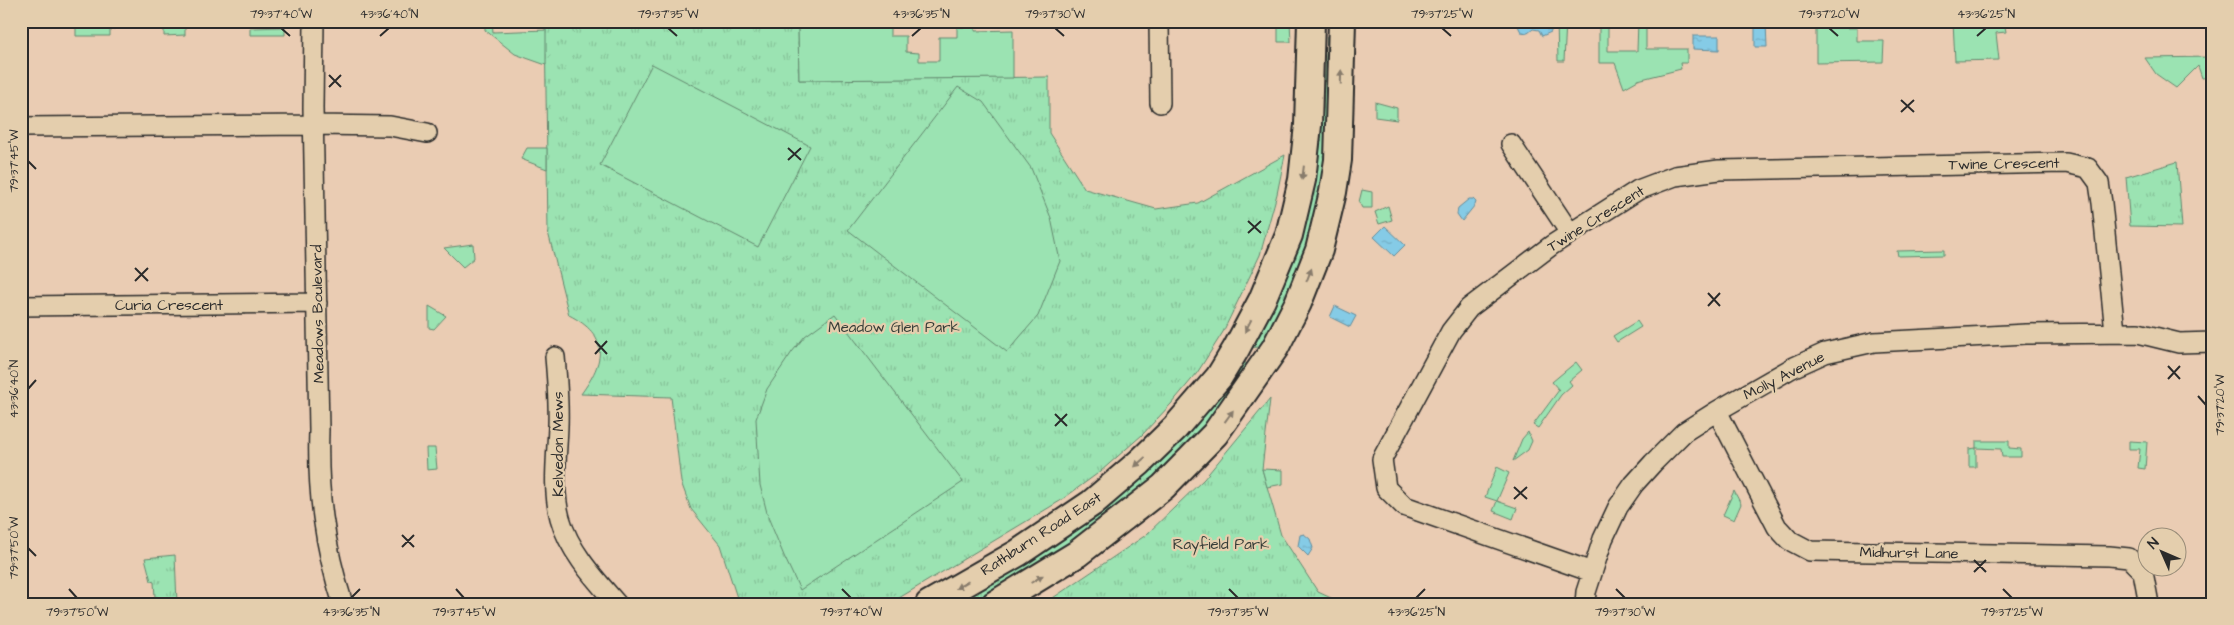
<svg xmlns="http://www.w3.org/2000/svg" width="2234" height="625" font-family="'Architects Daughter',sans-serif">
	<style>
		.grass { fill: url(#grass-tufts); stroke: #63876e }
		.garden { fill: #9be3b2; stroke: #63876e }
		.water { fill: url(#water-ripples); stroke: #618b9b }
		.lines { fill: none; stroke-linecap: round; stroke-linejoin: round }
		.street-casing { stroke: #2b2b2b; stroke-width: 22 }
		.secondary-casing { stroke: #2b2b2b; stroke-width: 30 }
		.street { stroke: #e4cead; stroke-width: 19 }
		.secondary { stroke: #e4cead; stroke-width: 26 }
		.oneway { fill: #887c6c }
		.ticks { fill: none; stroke: #2b2b2b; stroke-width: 2 }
		.labels { text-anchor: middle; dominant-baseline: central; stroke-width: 4.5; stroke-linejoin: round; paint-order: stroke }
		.street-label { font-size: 15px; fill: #2b2b2b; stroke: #e4cead }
		.park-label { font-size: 15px; fill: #363d38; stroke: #e4cead }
		.neatline { fill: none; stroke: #2b2b2b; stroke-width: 2 }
		.ticks-label { font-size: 12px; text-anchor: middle; fill: #2b2b2b }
	</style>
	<defs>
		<pattern id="grass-tufts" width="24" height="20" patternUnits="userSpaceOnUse" patternTransform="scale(1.25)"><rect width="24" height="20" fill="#9be3b2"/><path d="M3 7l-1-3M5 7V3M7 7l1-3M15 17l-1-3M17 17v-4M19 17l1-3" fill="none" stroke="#86c399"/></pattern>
		<pattern id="water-ripples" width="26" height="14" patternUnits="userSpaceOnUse" patternTransform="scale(1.25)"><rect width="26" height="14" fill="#85cbe6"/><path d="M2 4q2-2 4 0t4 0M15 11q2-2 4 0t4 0" fill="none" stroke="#73aec5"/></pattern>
	</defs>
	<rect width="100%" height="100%" fill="#eaccb3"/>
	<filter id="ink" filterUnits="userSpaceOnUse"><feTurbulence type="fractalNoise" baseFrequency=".02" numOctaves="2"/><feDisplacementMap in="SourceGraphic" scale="10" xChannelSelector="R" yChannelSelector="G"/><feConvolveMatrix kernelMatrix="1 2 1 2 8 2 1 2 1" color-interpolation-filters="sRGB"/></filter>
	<g filter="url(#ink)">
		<path class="grass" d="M 545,21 L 798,21 L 799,80 L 1049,77 L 1049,133 L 1085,189 L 1156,209 L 1198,203 L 1285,155 L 1277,194 L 1260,255 L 1223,332 L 1197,373 L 1171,404 L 1142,435 L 1101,471 L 1060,501 L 889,604 L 739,604 L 720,545 L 691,509 L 681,482 L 671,397 L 581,394 C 605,361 610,336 569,315 L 548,232 Z
			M 1327,36 L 1328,140 L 1312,241 L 1265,346 L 1249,348 L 1314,185 L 1321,141 Z
			M 2177,162 L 2182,227 L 2130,226 L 2126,177 Z
			M 1240,360 L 1253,367 L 1222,411 L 1148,489 L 982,604 L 952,604 L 979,586 Z
			M 1270,399 L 1262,469 L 1281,535 L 1318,592 L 1344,604 L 1044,604 L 1146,535 L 1204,479 Z
			M 175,555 L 177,604 L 159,604 L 158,597 L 155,597 L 154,582 L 151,581 L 145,558 Z"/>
		<path class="garden" d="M 114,21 L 114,29 L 110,30 L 110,36 L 76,36 L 76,22 Z
			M 485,21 L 492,21 L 493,32 L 546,30 L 546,65 L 515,54 L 485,30 Z
			M 870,21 L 890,21 L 890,36 L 906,36 L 906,52 L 919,53 L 919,61 L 939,61 L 939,37 L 957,37 L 957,27 L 975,27 L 975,31 L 1013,30 L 1013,78 L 799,80 L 798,26 L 870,25 Z
			M 1278,21 L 1290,21 L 1291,42 L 1278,42 Z
			M 1557,21 L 1566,21 L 1564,61 L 1558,61 Z
			M 1599,21 L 1608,22 L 1608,51 L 1637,51 L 1638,21 L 1646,21 L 1646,49 L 1687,49 L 1687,63 L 1680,63 L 1681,69 L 1638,80 L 1624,88 L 1615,63 L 1599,63 Z
			M 1953,21 L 2004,21 L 2006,32 L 1996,33 L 1999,60 L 1955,61 Z
			M 185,26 L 185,35 L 164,36 L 164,27 Z
			M 285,27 L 285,35 L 250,35 L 250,28 Z
			M 1816,28 L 1857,28 L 1857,41 L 1884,41 L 1883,62 L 1816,63 Z
			M 2213,57 L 2213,77 L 2202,78 L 2198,66 L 2176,88 L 2156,74 L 2145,58 Z
			M 652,64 L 810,146 L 758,247 L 600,165 Z
			M 958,87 L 983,102 L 1031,168 L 1051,218 L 1060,261 L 1038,316 L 1007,352 L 848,230 Z
			M 1375,102 L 1397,108 L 1397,120 L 1375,117 Z
			M 527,148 L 547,148 L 547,169 L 521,159 Z
			M 1362,190 L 1372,192 L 1372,208 L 1362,208 L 1359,202 Z
			M 1388,206 L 1392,220 L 1379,224 L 1375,212 Z
			M 473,244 L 474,258 L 463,267 L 444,248 Z
			M 1944,250 L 1944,255 L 1898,256 L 1897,251 Z
			M 429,306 L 446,316 L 434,329 L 429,328 Z
			M 835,314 L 963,482 L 800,590 L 784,556 L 768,517 L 760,485 L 756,419 L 767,389 L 792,352 L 805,336 Z
			M 1637,321 L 1641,327 L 1617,342 L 1613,336 Z
			M 1576,362 L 1582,370 L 1569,381 L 1572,385 L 1561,395 L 1538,428 L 1533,425 L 1559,390 L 1552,382 Z
			M 1528,432 L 1532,441 L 1528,450 L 1513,461 L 1522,439 Z
			M 1976,441 L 2009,441 L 2009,448 L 2021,449 L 2021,457 L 2002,457 L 2001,449 L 1976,448 L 1976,467 L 1969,467 L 1969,449 L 1976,448 Z
			M 2129,441 L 2147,442 L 2145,469 L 2138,468 L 2140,449 L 2129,449 Z
			M 426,448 L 435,448 L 437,469 L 427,470 Z
			M 1497,467 L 1509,473 L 1497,501 L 1517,508 L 1513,519 L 1493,511 L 1497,501 L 1485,497 Z
			M 1262,469 L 1283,470 L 1283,484 L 1267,487 Z
			M 1734,491 L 1741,504 L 1734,520 L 1723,515 Z"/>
		<path class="water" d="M 1519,21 L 1549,21 L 1551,25 L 1551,32 L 1542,36 L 1539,30 L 1533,29 L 1528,33 L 1521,32 L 1518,26 Z
			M 1766,23 L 1767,47 L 1755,47 L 1755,24 Z
			M 1693,36 L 1719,36 L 1719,50 L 1693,49 Z
			M 1469,199 L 1473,199 L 1476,202 L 1475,205 L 1462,221 L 1457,214 L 1458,208 Z
			M 1385,226 L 1405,245 L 1394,256 L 1374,237 Z
			M 1335,306 L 1356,316 L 1350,327 L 1330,317 Z
			M 1304,534 L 1310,539 L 1313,548 L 1308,556 L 1298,546 L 1300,535 Z"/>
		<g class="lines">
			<defs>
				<path id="street" d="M 314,21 L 313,108 L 319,430 C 317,491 324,545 343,604
					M 1159,21 L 1160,103
					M 21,127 L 315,125 L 390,126 L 427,133
					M 1511,144 L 1570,233
					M 21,306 L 317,303
					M 555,357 C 557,380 559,403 558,426 C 557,457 552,488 560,518 C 569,551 595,579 617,604
					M 1717,411 L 1777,527 L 1789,540 L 1810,551 L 2109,556 L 2129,558 L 2143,572 L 2149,604
					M 1592,572 L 1404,506 L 1386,488 L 1382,459 L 1451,331 L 1469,308 L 1552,245 L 1638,190 L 1675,176 L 1719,170 L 2066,163 L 2088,168 L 2099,183 L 2102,203 L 2115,332
					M 1585,604 L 1586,592 L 1603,539 L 1618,507 L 1634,484 L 1653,463 L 1684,432 L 1717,411 L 1792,368 L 1825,353 L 1874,342 L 2026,334 L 2138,333 L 2179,343 L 2213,342"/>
				<path id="secondary" d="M 929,604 L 1018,553 L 1092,503 L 1140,462 L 1175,428 L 1219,377 L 1236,349 L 1262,300 L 1289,235 L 1302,180 L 1308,125 L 1311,21
					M 995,604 L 1077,554 L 1163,487 L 1215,434 L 1275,348 L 1298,303 L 1319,250 L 1333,192 L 1338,160 L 1342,21"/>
			</defs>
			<use href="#street" class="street-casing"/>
			<use href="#secondary" class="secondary-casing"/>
			<use href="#street" class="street"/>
			<use href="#secondary" class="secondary"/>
		</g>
		<defs><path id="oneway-solid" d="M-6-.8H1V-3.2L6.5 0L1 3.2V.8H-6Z" transform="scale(1.25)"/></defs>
		<g class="oneway">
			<use href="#oneway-solid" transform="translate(1341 77) rotate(-88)"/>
			<use href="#oneway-solid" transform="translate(1303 173) rotate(97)"/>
			<use href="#oneway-solid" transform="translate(1309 275) rotate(-69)"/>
			<use href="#oneway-solid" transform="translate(1248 326) rotate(117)"/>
			<use href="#oneway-solid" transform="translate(1229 416) rotate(-54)"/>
			<use href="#oneway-solid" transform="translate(1140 462) rotate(138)"/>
			<use href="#oneway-solid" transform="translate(1037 579) rotate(-32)"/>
			<use href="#oneway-solid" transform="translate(962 585) rotate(150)"/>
		</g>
	</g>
	<path class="ticks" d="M 281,28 L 290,36M 668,28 L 677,36M 1055,28 L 1064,36M 1442,28 L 1451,36M 1829,28 L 1838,36M 380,36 L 389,28M 912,36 L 921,28M 1977,36 L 1986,28M 329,75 L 341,87M 329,87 L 341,75M 1901,100 L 1914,112M 1901,112 L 1914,100M 788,148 L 801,160M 788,160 L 801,148M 28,161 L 36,169M 1248,221 L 1261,233M 1248,233 L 1261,221M 135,268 L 148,281M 135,281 L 148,268M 1708,293 L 1720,306M 1708,306 L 1720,293M 595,341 L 607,354M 595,354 L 607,341M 2168,366 L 2180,379M 2168,379 L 2180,366M 28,389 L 36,380M 2198,396 L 2206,405M 1055,414 L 1067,426M 1055,426 L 1067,414M 1514,487 L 1527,499M 1514,499 L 1527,487M 402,535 L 414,547M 402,547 L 414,535M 28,548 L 36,556M 1974,560 L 1986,572M 1974,572 L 1986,560M 69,589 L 77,598M 456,589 L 464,598M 842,589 L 851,598M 1229,589 L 1238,598M 1616,589 L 1625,598M 2003,589 L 2012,598M 351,598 L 360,589M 1416,598 L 1425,589"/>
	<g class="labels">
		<g class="street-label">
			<text transform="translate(2004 164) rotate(-1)">Twine Crescent</text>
			<text transform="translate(1596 219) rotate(-32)">Twine Crescent</text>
			<text x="169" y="305">Curia Crescent</text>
			<text transform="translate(318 314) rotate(-91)">Meadows Boulevard</text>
			<text transform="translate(1784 376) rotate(-27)">Molly Avenue</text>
			<text transform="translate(558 444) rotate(-90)">Kelvedon Mews</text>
			<text transform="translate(1041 534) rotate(-33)">Rathburn Road East</text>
			<text transform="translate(1909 553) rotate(1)">Midhurst Lane</text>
		</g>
		<g class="park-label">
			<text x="894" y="327">Meadow Glen Park</text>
			<text x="1221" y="544">Rayfield Park</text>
		</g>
	</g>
	<rect width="2234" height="625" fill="none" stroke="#e4cead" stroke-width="55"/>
	<g transform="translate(2162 552) rotate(315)"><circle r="24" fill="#e4cead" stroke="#9a8d79"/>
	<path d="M0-4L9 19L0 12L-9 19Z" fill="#2b2b2b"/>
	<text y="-8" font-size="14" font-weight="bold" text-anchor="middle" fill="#2b2b2b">N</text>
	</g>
	<rect x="28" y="28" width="2178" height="570" class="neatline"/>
	<g class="ticks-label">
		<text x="281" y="18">79°37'40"W</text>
		<text x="389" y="18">43°36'40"N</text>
		<text x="668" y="18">79°37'35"W</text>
		<text x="921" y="18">43°36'35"N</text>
		<text x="1055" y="18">79°37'30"W</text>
		<text x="1442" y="18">79°37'25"W</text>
		<text x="1829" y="18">79°37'20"W</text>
		<text x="1986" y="18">43°36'25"N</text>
		<text transform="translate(14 161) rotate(-90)" y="4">79°37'45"W</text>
		<text transform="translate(14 389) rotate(-90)" y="4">43°36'40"N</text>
		<text transform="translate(2220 405) rotate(-90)" y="4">79°37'20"W</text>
		<text transform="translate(14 548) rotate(-90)" y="4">79°37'50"W</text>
		<text x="77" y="616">79°37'50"W</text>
		<text x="351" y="616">43°36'35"N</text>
		<text x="464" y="616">79°37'45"W</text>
		<text x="851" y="616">79°37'40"W</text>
		<text x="1238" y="616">79°37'35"W</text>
		<text x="1416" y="616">43°36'25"N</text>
		<text x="1625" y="616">79°37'30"W</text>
		<text x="2012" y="616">79°37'25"W</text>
	</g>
</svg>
